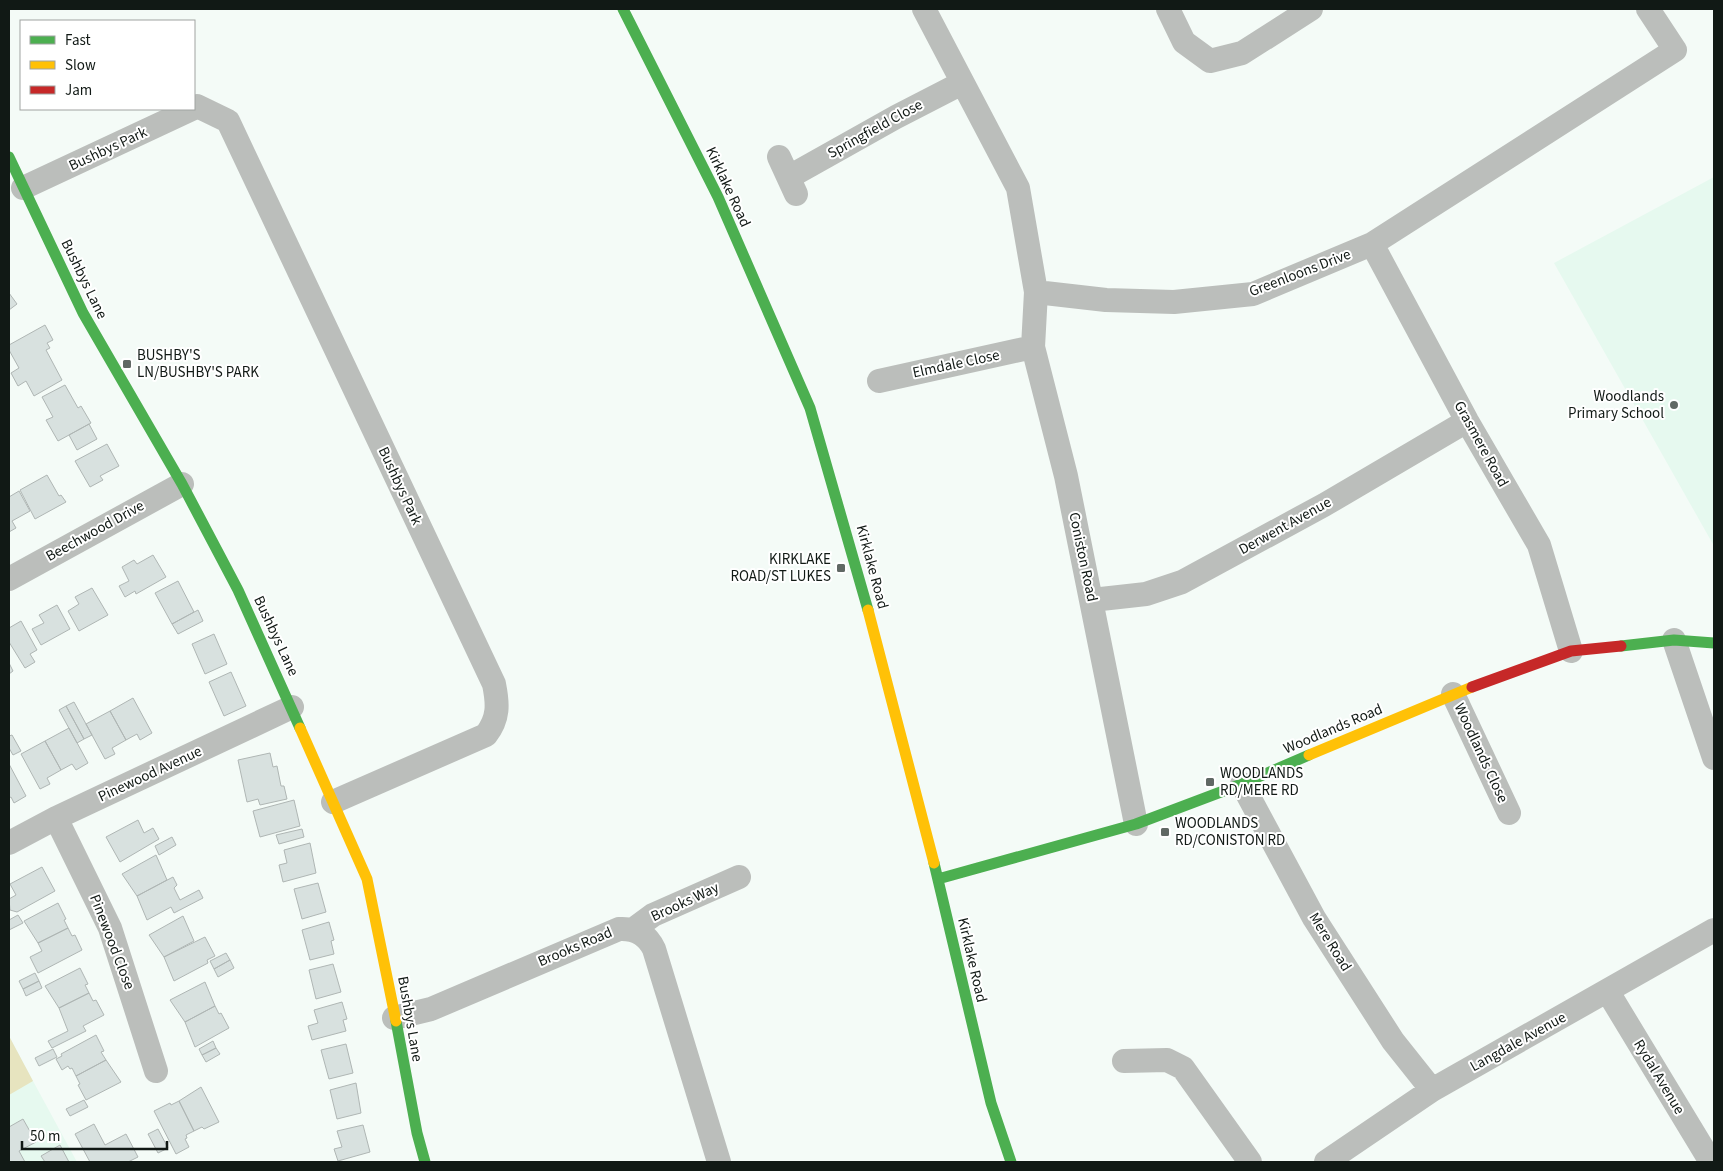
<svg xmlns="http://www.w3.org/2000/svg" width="1723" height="1171" font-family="'Source Sans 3',sans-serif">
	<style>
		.built { fill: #e6f9ef }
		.green { fill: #e7e4bf }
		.building { fill: #d8e1df; stroke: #afb6b4 }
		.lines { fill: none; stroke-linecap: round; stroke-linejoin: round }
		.street { stroke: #bbbebb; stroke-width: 24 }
		.fast { stroke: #4caf50; stroke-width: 11 }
		.slow { stroke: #ffc107; stroke-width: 11 }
		.jam { stroke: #c62828; stroke-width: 11 }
		.poi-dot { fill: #606864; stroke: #fff; stroke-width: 2 }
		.labels { text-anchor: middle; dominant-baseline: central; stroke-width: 4; stroke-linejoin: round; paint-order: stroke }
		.street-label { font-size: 15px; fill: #111915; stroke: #fff }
		.poi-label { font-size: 15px; fill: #111915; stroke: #fff; text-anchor: start }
	</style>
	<rect width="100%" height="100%" fill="#f4fbf7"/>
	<path class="built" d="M 1714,177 L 1714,546 L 1554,263 Z
		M 9,1036 L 33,1081 L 77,1162 L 9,1162 Z"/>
	<path class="green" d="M 9,1036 L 33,1081 L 9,1095 Z"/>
	<path class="building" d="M 9,293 L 17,304 L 9,310 Z
		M 45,325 L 53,340 L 47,343 L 50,348 L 46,350 L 62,380 L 34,396 L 26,381 L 18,386 L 11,373 L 19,368 L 9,350 L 9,345 Z
		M 65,385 L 78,408 L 81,406 L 91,423 L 58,441 L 46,420 L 53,417 L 42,397 Z
		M 89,424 L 97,439 L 77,450 L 69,435 Z
		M 107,444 L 119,466 L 100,476 L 103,480 L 90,487 L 75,461 Z
		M 47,475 L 59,496 L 61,495 L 66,502 L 35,519 L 20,490 Z
		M 19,491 L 30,511 L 12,521 L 16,528 L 9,532 L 9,497 Z
		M 153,555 L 166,577 L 136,594 L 135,591 L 125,597 L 119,586 L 129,581 L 122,567 L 134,560 L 137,564 Z
		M 178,581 L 194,612 L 172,624 L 155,593 Z
		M 92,588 L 108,615 L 79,631 L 68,611 L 79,604 L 75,597 Z
		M 57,605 L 70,629 L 41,645 L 32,629 L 44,623 L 39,615 Z
		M 198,610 L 203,621 L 178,634 L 172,624 Z
		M 21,621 L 37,650 L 30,654 L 35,662 L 25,668 L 9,642 L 9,628 Z
		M 214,634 L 227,664 L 205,674 L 192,644 Z
		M 9,663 L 13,671 L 9,674 Z
		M 231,672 L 246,706 L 224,716 L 209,682 Z
		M 133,698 L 152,733 L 140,740 L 137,734 L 126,740 L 110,711 Z
		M 74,702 L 92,735 L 84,739 L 66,706 Z
		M 66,706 L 84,739 L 77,743 L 59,710 Z
		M 110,711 L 126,740 L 112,748 L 115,754 L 105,759 L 86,724 Z
		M 69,728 L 88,763 L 76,770 L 72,764 L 61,770 L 45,741 Z
		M 12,735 L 21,751 L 13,755 L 9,748 L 9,736 Z
		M 45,741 L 61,770 L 47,778 L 50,784 L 40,789 L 21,754 Z
		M 270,753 L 273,767 L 277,766 L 281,786 L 284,786 L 287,799 L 260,805 L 258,799 L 247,802 L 238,760 Z
		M 9,764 L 26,796 L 14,803 L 11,797 L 9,798 Z
		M 294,800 L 300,826 L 260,837 L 253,811 Z
		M 138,820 L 144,833 L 153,828 L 159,839 L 120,862 L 106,837 Z
		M 302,829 L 304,837 L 279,844 L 276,835 Z
		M 172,837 L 176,845 L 159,855 L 155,846 Z
		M 310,843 L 316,873 L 283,882 L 279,865 L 287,863 L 284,850 Z
		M 156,855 L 167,880 L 137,896 L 122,874 Z
		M 42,867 L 55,891 L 17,912 L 10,910 L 9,899 L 16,895 L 10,884 Z
		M 173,877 L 177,885 L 174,888 L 180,900 L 199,890 L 203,898 L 174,913 L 171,907 L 147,920 L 137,896 Z
		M 318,883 L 326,912 L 302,919 L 294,889 Z
		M 58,903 L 66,919 L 64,920 L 68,928 L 38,943 L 24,921 Z
		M 18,915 L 23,923 L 9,930 L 9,920 Z
		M 183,916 L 194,941 L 164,957 L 149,935 Z
		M 329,922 L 334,940 L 331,941 L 334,954 L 310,960 L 302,930 Z
		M 68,928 L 72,936 L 75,935 L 82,950 L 38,973 L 30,957 L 42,951 L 38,943 Z
		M 205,937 L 215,956 L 207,960 L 208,963 L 174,981 L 164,957 Z
		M 226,953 L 230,960 L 214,969 L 210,961 Z
		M 230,960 L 234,968 L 218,977 L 214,969 Z
		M 333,964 L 341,992 L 316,999 L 309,970 Z
		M 80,968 L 88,984 L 85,985 L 89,993 L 59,1008 L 45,986 Z
		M 35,973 L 39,981 L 23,989 L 19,981 Z
		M 39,981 L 42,988 L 26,996 L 23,989 Z
		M 205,982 L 215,1006 L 185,1022 L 170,1000 Z
		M 89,993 L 93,1001 L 96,1000 L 104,1015 L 83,1026 L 86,1031 L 52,1048 L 48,1041 L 68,1031 L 59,1008 Z
		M 342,1002 L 347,1019 L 343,1020 L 346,1031 L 312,1040 L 308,1026 L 318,1023 L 314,1010 Z
		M 215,1006 L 219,1014 L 221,1013 L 229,1028 L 195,1047 L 185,1022 Z
		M 96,1035 L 104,1051 L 101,1052 L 106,1060 L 76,1076 L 72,1068 L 70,1069 L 68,1066 L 62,1070 L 56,1059 L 62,1056 L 61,1054 Z
		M 213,1041 L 216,1048 L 202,1055 L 199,1049 Z
		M 346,1044 L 353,1073 L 329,1079 L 321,1050 Z
		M 216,1048 L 220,1054 L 206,1062 L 202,1055 Z
		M 53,1049 L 57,1057 L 39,1066 L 35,1058 Z
		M 106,1060 L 121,1082 L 86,1100 L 78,1085 L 80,1084 L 76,1076 Z
		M 356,1083 L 361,1113 L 337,1119 L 330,1090 Z
		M 201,1087 L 219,1122 L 204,1129 L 202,1127 L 194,1131 L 179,1101 Z
		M 84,1100 L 88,1107 L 70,1116 L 66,1109 Z
		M 179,1101 L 194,1131 L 186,1135 L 187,1138 L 185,1139 L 189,1147 L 176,1154 L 154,1111 L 170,1103 L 171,1105 Z
		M 23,1119 L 36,1142 L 19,1151 L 25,1162 L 9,1162 L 9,1127 Z
		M 94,1124 L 105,1145 L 126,1134 L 138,1157 L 128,1162 L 90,1162 L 75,1134 Z
		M 363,1125 L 370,1152 L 338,1161 L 334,1149 L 342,1147 L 337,1131 Z
		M 158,1129 L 168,1148 L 158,1153 L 148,1134 Z
		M 60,1145 L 69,1162 L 45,1162 L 41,1156 Z"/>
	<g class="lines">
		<path class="street" d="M 924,9 L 1018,188 L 1036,292 L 1106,300 L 1174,302 L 1253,294 L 1372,244 L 1675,50 L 1648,9
			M 1168,9 L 1184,42 L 1210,61 L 1242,53 L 1311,9
			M 194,108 L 197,106 L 228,121 L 494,684 C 498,704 499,718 486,735 L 333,802
			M 779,157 L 796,194
			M 789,177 L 896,117 L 962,83
			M 23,188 L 192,109
			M 1372,244 L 1467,421 L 1539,545 L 1571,651
			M 1036,292 L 1033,347 L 1066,476 L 1136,824
			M 879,381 L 1033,347
			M 9,579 L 182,484
			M 1092,600 L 1146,594 L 1182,582 L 1324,505 L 1467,421
			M 1674,640 L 1714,758
			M 1453,694 L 1509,813
			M 1242,784 L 1314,918 L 1393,1041 L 1432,1090
			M 56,818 L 110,928 L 156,1071
			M 9,843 L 56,818 L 292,707
			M 634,929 L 653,915 L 739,877
			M 1608,992 L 1711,1162
			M 394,1018 L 431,1009 L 619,929 C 635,928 647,934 654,949 L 719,1162
			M 1124,1061 L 1167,1060 L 1183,1068 L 1250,1162
			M 1326,1162 L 1432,1090 L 1714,930"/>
		<path class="fast" d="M 623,9 L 718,197 L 810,408 L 868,610
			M 9,157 L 83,313 L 182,484 L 238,590 L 300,728
			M 1621,646 L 1674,640 L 1714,643
			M 934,863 L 991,1103 L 1011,1162
			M 938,879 L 1136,824 L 1242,784 L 1309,755
			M 396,1021 L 417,1133 L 425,1162"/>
		<path class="slow" d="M 868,610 L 934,863
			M 300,728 L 367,879 L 396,1021
			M 1309,755 L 1472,687"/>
		<path class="jam" d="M 1472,687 L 1571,651 L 1621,646"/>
	</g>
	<g class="poi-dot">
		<rect x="122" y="359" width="10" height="10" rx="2.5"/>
		<circle cx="1674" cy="405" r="5"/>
		<rect x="836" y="563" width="10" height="10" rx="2.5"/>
		<rect x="1205" y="777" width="10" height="10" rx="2.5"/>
		<rect x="1160" y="827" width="10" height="10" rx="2.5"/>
	</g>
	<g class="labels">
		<g class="street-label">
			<text transform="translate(875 129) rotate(-29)">Springfield Close</text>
			<text transform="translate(108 149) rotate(-25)">Bushbys Park</text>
			<text transform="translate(728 187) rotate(65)">Kirklake Road</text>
			<text transform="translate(1300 273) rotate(-21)">Greenloons Drive</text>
			<text transform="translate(84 279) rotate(64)">Bushbys Lane</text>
			<text transform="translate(956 364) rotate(-12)">Elmdale Close</text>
			<text transform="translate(1481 444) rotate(61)">Grasmere Road</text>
			<text transform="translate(400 486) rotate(65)">Bushbys Park</text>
			<text transform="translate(1285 526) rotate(-29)">Derwent Avenue</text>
			<text transform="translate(95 531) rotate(-29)">Beechwood Drive</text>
			<text transform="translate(1083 557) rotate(78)">Coniston Road</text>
			<text transform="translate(872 567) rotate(75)">Kirklake Road</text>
			<text transform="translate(276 636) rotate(65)">Bushbys Lane</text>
			<text transform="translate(1333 729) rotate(-23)">Woodlands Road</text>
			<text transform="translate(1481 753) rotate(65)">Woodlands Close</text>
			<text transform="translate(150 774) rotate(-25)">Pinewood Avenue</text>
			<text transform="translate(685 902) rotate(-25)">Brooks Way</text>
			<text transform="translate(112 942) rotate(69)">Pinewood Close</text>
			<text transform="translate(1330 942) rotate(58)">Mere Road</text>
			<text transform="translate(575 947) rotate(-23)">Brooks Road</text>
			<text transform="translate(972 960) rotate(77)">Kirklake Road</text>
			<text transform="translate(410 1019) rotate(80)">Bushbys Lane</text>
			<text transform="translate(1518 1042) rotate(-29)">Langdale Avenue</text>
			<text transform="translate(1659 1077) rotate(59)">Rydal Avenue</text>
		</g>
		<g class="poi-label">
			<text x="137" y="355">BUSHBY'S<tspan x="137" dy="17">LN/BUSHBY'S PARK</tspan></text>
			<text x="1664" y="396" text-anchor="end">Woodlands<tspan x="1664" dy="17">Primary School</tspan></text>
			<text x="831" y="559" text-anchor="end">KIRKLAKE<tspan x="831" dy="17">ROAD/ST LUKES</tspan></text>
			<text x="1220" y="773">WOODLANDS<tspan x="1220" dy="17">RD/MERE RD</tspan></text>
			<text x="1175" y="823">WOODLANDS<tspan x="1175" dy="17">RD/CONISTON RD</tspan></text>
		</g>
	</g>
	<rect width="1723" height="1171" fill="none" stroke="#111915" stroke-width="20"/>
	<rect x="20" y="20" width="175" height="90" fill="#ffffff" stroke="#a0a3a1"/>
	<rect x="30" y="36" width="25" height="8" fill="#4caf50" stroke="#a0a3a1"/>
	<text x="65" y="45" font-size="15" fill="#111915">Fast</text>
	<rect x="30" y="61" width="25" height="8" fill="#ffc107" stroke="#a0a3a1"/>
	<text x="65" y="70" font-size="15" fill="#111915">Slow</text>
	<rect x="30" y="86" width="25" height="8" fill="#c62828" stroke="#a0a3a1"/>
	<text x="65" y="95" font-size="15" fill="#111915">Jam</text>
	<path d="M22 1141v8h145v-8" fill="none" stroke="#111915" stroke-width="2.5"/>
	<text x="30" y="1141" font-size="15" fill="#111915" stroke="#ffffff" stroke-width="4" paint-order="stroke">50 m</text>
</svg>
